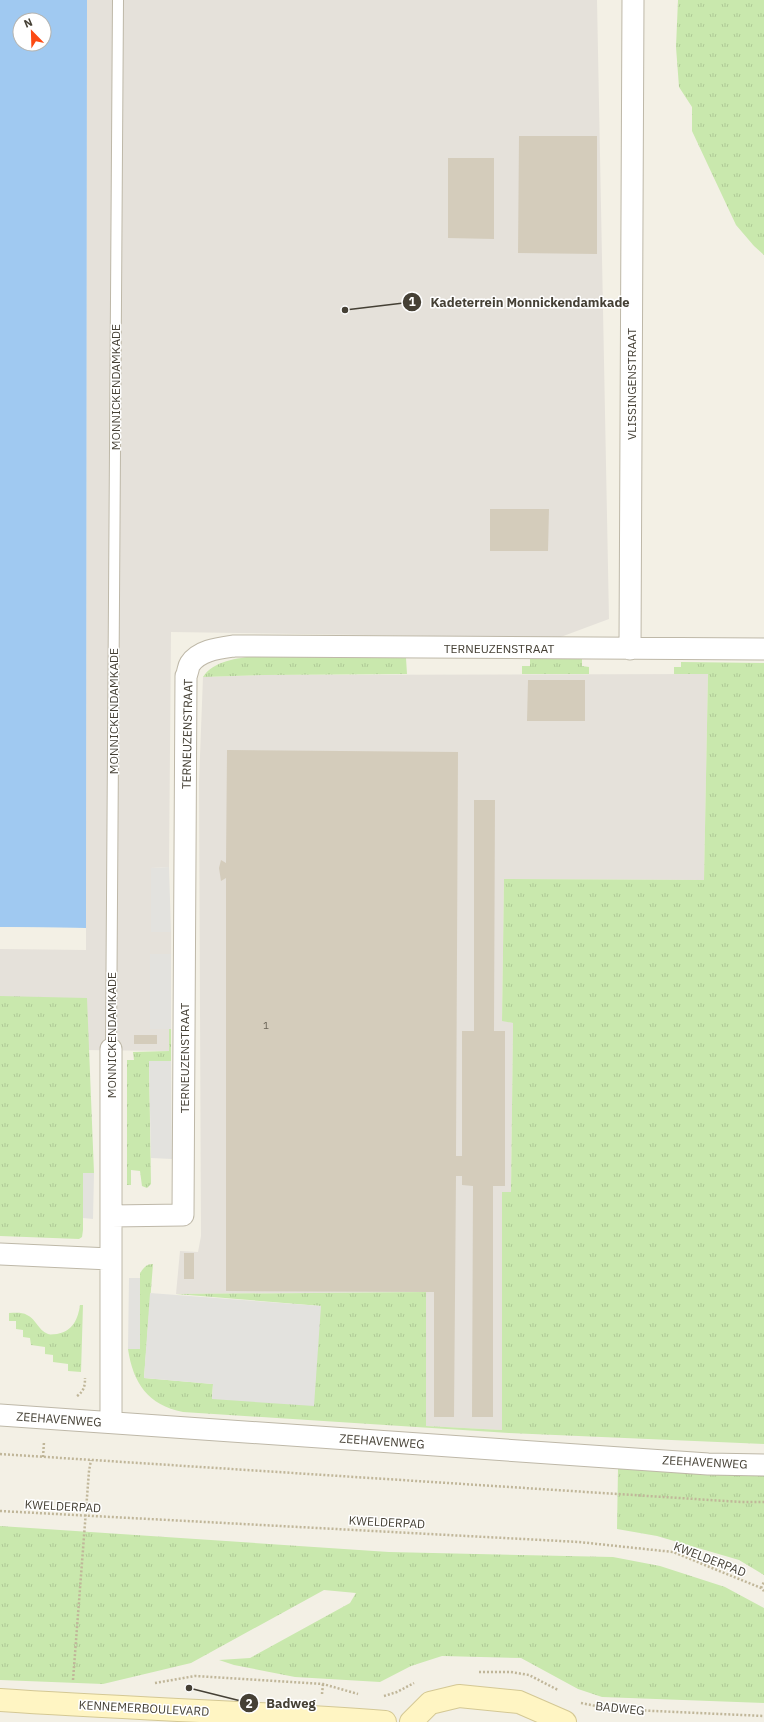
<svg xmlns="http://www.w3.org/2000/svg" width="764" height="1722" font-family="'IBM Plex Sans',sans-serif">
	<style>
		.industrial { fill: #e5e1da }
		.grass { fill: url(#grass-tufts) }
		.parking { fill: #e3e2de }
		.water { fill: #a0c9f1; fill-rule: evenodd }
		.pier { fill: #f3f0e5 }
		.building { fill: #d4ccbb }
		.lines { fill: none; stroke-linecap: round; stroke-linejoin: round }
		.lane-casing { stroke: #beb8a8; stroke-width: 12 }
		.street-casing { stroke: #beb8a8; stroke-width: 23 }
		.secondary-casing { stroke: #d4c894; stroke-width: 24 }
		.path { stroke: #c0b699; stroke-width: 2.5; stroke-dasharray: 2 2; stroke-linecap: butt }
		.lane { stroke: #fff; stroke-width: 10 }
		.street { stroke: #fff; stroke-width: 21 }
		.secondary { stroke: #fff5c3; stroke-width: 22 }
		.labels { text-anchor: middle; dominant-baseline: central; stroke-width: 3; stroke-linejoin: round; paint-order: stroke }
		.number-label { font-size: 10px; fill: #696356 }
		.street-label { font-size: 12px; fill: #454035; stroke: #fff }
		.leader { fill: none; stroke: #454035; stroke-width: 1.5 }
		.callout-dot { fill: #454035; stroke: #fff; stroke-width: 1.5 }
		.mark-label { font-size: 12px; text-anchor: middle; font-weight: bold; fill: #fff }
		.callout-label { font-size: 13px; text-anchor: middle; font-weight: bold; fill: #454035; stroke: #fff; stroke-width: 3; stroke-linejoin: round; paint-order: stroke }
	</style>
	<defs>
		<pattern id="grass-tufts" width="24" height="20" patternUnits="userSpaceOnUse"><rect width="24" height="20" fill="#c9e8ad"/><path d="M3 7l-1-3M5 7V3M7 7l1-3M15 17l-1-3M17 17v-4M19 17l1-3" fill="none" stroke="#aec895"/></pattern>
	</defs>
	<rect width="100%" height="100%" fill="#f3f0e5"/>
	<path class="industrial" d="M 87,0 L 597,0 L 609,619 L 558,638 L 171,632 L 169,867 L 151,868 L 151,932 L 171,932 L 171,954 L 151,954 L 150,1029 L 169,1029 L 169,1051 L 0,1049 L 0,949 L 86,950 Z
		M 708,674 L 704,880 L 504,879 L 502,1020 L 513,1023 L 511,1192 L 502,1192 L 502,1430 L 426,1426 L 426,1292 L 176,1294 L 180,1251 L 198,1252 L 201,1236 L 199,782 L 203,677 L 265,675 Z"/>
	<path class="grass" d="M 678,0 L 764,0 L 764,255 L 754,246 L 736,225 L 692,131 L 692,107 L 679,87 L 676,47 Z
		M 255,656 L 406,658 L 407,674 L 265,675 L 203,677 C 213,661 238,658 255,656 Z
		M 530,659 L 582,659 L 582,666 L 589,667 L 589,674 L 522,674 L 522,666 L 530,666 Z
		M 681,662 L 764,663 L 764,1444 L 509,1433 L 183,1412 C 148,1405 133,1383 128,1349 L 140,1348 L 140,1273 C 144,1268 146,1264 153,1264 L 144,1378 L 213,1384 L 212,1399 L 321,1306 L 176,1294 L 426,1292 L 426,1426 L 502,1430 L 502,1192 L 511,1192 L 513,1023 L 502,1021 L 504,879 L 704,880 L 708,674 L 674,674 L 674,667 L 681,667 Z
		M 0,996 L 87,998 L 94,1173 L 83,1174 L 83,1230 L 82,1237 L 79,1239 L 0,1236 Z
		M 169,1029 L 171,1029 L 171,1061 L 149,1061 L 151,1184 L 147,1188 L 142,1186 L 140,1171 L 131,1170 L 131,1185 L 127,1185 L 127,1060 L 134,1060 L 133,1052 L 169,1051 Z
		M 80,1305 L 83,1305 L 81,1372 L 68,1371 L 68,1364 L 53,1362 L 53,1355 L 45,1354 L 45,1347 L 31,1345 L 30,1338 L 23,1337 L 23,1330 L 16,1329 L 16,1321 L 9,1321 L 9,1313 C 15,1313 22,1312 27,1315 C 36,1319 38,1330 48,1334 C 50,1335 54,1334 57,1334 C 73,1331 78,1319 80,1305 Z
		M 618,1469 L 764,1470 L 764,1575 L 739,1560 L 657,1536 L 617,1529 Z
		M 0,1526 L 389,1552 L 613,1557 L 660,1566 L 725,1587 L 764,1608 L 764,1703 L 602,1697 L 578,1689 L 521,1658 L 442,1656 L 411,1666 L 380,1682 L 295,1677 L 234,1665 L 219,1660 L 250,1658 L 350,1603 L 356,1593 L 324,1590 L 191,1663 L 103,1684 L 0,1680 Z"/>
	<path class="parking" d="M 169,867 L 171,932 L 151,932 L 151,868 Z
		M 150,954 L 171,954 L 171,1029 L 150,1029 Z
		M 149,1061 L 171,1061 L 172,1159 L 151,1158 Z
		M 83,1173 L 94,1173 L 93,1219 L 83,1218 Z
		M 129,1278 L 140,1278 L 140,1349 L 128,1349 Z
		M 150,1293 L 321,1306 L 314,1406 L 212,1399 L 213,1384 L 144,1378 Z"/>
	<path class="water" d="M 0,0 L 87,0 L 86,928 L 0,927 ZM 20,20 L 44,20 L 44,44 L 20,44 Z"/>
	<path class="pier" d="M 0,927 L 86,928 L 86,930 L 0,929 Z"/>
	<path class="building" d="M 519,136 L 597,136 L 597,254 L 518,253 Z
		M 448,158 L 494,158 L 494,239 L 448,238 Z
		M 490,509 L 549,509 L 548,551 L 490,551 Z
		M 528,680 L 585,680 L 585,721 L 527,721 Z
		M 227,750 L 458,752 L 456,1156 L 462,1156 L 462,1031 L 474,1031 L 474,800 L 495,800 L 494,1031 L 505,1031 L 505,1186 L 493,1186 L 493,1417 L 472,1417 L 473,1186 L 462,1185 L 462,1176 L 456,1176 L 454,1417 L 434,1417 L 434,1292 L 226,1291 L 226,878 L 221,881 L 219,868 L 221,860 L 226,863 Z
		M 134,1035 L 157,1035 L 157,1044 L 134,1044 Z
		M 184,1253 L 194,1253 L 194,1279 L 184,1279 Z"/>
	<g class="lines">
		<defs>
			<path id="lane" d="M 111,1049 L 118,0"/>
			<path id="street" d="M 630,649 L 633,0
				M 111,1216 L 183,1215 L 186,676 C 188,673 188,667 190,664 C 199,650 220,648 234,646 L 764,649
				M 0,1254 L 110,1259
				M 0,1415 L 708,1464 L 764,1465
				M 111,1422 L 111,1049"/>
			<path id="secondary" d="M 0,1700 C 128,1709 257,1712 385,1722
				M 411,1722 L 430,1703 L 459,1696 L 519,1702 L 565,1722"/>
		</defs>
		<use href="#lane" class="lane-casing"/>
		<use href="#street" class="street-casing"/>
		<use href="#secondary" class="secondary-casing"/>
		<path class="path" d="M 77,1396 C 84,1391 85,1386 85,1378
			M 0,1454 L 741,1502 L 764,1502
			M 43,1457 L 44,1442
			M 0,1511 L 579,1542 L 673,1552 L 761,1588 L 764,1591
			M 761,1588 L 764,1582
			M 479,1672 L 511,1672 L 529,1675 L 558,1690
			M 73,1680 L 89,1471 L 91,1460
			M 155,1683 L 195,1676 L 323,1684 L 358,1694
			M 322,1694 L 323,1684
			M 384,1696 L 397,1692 L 414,1683
			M 581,1703 L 611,1709 L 764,1716"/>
		<use href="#lane" class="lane"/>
		<use href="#street" class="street"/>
		<use href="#secondary" class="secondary"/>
	</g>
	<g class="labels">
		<g class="number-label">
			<text x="266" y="1025">1</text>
		</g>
		<g class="street-label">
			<text transform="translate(631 384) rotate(-90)">VLISSINGENSTRAAT</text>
			<text transform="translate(115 387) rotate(-90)">MONNICKENDAMKADE</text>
			<text x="499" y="648">TERNEUZENSTRAAT</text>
			<text transform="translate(113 711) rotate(-90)">MONNICKENDAMKADE</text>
			<text transform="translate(187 734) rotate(-89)">TERNEUZENSTRAAT</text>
			<text transform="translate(111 1035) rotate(-90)">MONNICKENDAMKADE</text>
			<text transform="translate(184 1058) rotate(-90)">TERNEUZENSTRAAT</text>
			<text transform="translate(59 1419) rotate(4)">ZEEHAVENWEG</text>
			<text transform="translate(382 1441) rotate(4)">ZEEHAVENWEG</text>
			<text transform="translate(705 1462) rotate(3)">ZEEHAVENWEG</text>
			<text transform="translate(63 1506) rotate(3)">KWELDERPAD</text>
			<text transform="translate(387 1522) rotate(3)">KWELDERPAD</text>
			<text transform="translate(710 1559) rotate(21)">KWELDERPAD</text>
			<text transform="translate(144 1708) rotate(3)">KENNEMERBOULEVARD</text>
			<text transform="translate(620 1708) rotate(6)">BADWEG</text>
		</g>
	</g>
	<path class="leader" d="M345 310L412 302M189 1688L249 1703"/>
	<g class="callout-dot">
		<circle cx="345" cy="310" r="4"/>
		<circle cx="189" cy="1688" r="4"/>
		<circle cx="412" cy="302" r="10"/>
		<circle cx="249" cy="1703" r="10"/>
	</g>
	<g class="mark-label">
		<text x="412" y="306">1</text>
		<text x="249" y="1708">2</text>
	</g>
	<g class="callout-label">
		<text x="530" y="307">Kadeterrein Monnickendamkade</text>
		<text x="291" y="1708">Badweg</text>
	</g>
	<g transform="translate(32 32) rotate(337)"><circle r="19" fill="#ffffff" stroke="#b5b3ae"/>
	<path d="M0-3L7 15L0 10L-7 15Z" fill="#fc4a13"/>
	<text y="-6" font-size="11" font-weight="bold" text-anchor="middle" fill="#454035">N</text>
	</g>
</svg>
